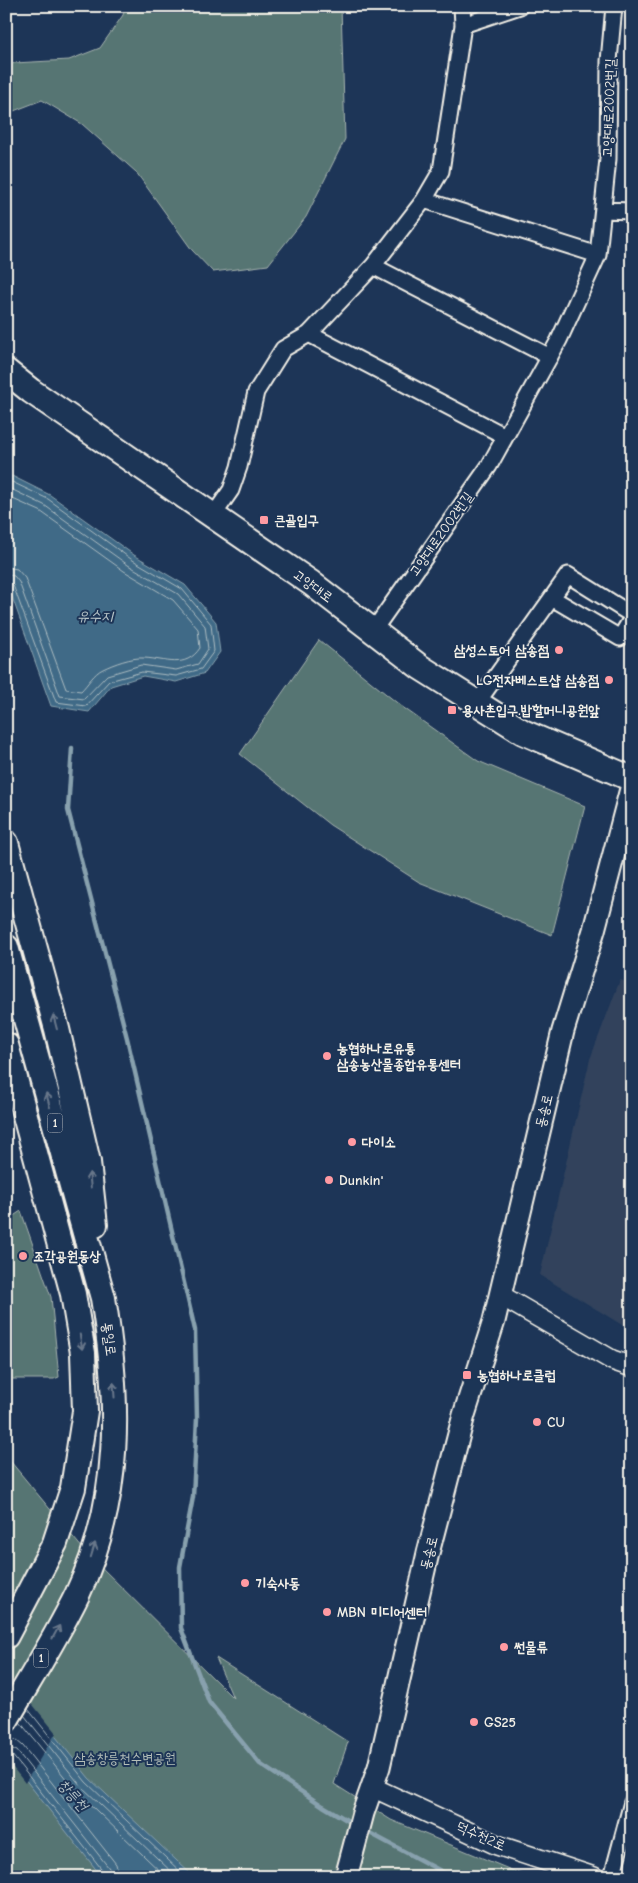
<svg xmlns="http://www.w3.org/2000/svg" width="638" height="1883" font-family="'Comic Neue','Poor Story',sans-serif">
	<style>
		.built { fill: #30425c }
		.green { fill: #577573; stroke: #a6b3ae }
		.water { fill: #406b87; stroke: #88a1ae }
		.pier { fill: #1d3557 }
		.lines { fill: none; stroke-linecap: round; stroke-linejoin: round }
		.shore { stroke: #acbbc1; stroke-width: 1 }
		.stream { stroke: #88a1ae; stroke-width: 4.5 }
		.minor-casing { stroke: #f4f1e8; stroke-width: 19 }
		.tertiary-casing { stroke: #f4f1e8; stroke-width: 22 }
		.secondary-casing { stroke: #f4f1e8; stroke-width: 25 }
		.primary-casing { stroke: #f4f1e8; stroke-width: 28 }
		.minor { stroke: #1d3557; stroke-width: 15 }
		.tertiary { stroke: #1d3557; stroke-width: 19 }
		.secondary { stroke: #1d3557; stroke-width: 21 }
		.primary { stroke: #1d3557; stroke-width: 24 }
		.oneway { stroke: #68778a }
		.poi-dot { fill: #ff9aa2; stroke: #1d3557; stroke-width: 2 }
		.labels { text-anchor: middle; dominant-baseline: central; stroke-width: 4; stroke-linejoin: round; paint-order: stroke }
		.shield { fill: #1d3557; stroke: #b4b9bc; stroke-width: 1 }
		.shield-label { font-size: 12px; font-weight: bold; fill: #f4f1e8 }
		.street-label { font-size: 14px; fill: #f4f1e8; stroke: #1d3557 }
		.poi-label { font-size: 14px; font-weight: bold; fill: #f4f1e8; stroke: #1d3557; text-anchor: start }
		.park-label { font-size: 14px; fill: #b5bfb9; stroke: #1d3557 }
		.water-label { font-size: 15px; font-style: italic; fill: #b5c2c6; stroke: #1d3557 }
	</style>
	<rect width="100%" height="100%" fill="#1d3557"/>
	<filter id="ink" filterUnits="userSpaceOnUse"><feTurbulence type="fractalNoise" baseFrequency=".02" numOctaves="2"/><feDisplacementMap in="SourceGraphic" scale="10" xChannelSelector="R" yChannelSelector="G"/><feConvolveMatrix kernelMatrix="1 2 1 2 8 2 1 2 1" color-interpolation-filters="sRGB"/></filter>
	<g filter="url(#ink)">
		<path class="built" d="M 620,980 L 632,983 L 632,1331 L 540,1275 L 590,1059 Z"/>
		<path class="green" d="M 125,6 L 341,6 L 345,139 L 306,217 L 268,265 L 213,272 L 192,250 L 136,172 L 82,124 L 42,100 L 6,114 L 6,68 L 14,63 L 69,60 L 100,48 L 123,15 Z
			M 319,640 L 401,706 L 478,761 L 585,806 L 552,935 L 419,882 L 330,825 L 240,754 Z
			M 21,1211 L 51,1297 L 59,1377 L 54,1379 L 6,1379 L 6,1221 Z
			M 6,1456 L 83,1549 L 233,1698 L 216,1658 L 348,1742 L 334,1784 L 391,1820 L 528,1877 L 6,1877 Z"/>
		<path class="water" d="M 12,476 L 50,495 L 134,555 L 185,585 L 216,622 L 220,652 L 205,673 L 176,682 L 143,676 L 111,686 L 89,712 L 51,706 L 6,580 L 6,478 Z
			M 6,1675 L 89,1778 L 194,1877 L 102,1877 L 6,1755 Z"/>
		<path class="pier" d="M 6,1672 L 56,1733 L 25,1783 L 6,1759 Z"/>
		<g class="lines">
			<path class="shore" d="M 6,482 L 12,482 L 48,499 L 131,559 L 182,589 L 211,624 L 214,651 L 201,669 L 176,676 L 142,672 L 109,681 L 86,706 L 56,702 L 13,585 L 6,581
				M 6,488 L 11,489 L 44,505 L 128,565 L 178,594 L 205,626 L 208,649 L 198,664 L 176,670 L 141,665 L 107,675 L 84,699 L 60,696 L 19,582 L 14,576 L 6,574
				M 6,496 L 40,511 L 124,571 L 173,600 L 198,629 L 200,648 C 185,670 166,659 144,658 C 132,657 113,664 103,669 C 94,673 88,684 81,691 L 66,689 L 25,578 L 17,569 L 6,567
				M 28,1709 L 86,1782 L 186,1877
				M 24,1715 L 81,1786 L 177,1877
				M 20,1722 L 76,1791 L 166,1877
				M 6,1738 L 16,1740 L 23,1746 L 116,1864 L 119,1877
				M 6,1746 L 17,1751 L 109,1868 L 112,1877
				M 6,1752 L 12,1755 L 104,1872 L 106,1877"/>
			<path class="stream" d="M 72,748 L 68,810 L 127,1038 L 195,1330 L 197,1418 L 193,1497 L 180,1567 L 181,1628 L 209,1702 L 260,1764 L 323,1806 L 355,1825
				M 364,1830 L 452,1877"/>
			<defs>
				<path id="minor" d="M 463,25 L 520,6
					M 424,200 L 598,255
					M 603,210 L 632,211
					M 373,266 L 550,357
					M 309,334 L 505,436
					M 213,516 L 231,490 L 239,467 L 256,392 L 283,349 L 309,334 L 373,266 L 424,200 L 441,171 L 463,25 L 462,6
					M 552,598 L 620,638 L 632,618
					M 373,631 L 489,466 L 559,340 L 598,255 L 608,159 L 609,61 L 614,6
					M 477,703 L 568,575 L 632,615
					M 612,1877 L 632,1802"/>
				<path id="tertiary" d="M 500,1295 L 612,1360 L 632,1367
					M 372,1787 L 497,1845 L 594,1877"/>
				<path id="secondary" d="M 346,1877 L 363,1813 L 379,1767 L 428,1553 L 464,1415 L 494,1321 L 563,1031 L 594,930 L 632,785"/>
				<path id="primary" d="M 6,371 L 31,391 L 311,583 L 420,667 L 523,732 L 632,779
					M 6,843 L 57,1029 L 88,1162 L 95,1225
					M 6,947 L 103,1298 C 120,1400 122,1500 77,1595 C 56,1638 30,1679 6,1720
					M 6,1045 L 73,1294 L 83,1353 L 85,1411 L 73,1488 L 55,1543 L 6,1636"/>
			</defs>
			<use href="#minor" class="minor-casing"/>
			<use href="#tertiary" class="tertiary-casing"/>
			<use href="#secondary" class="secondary-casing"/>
			<use href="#primary" class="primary-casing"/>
			<use href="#minor" class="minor"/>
			<use href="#tertiary" class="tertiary"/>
			<use href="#secondary" class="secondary"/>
			<use href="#primary" class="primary"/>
		</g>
		<defs><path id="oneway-shaft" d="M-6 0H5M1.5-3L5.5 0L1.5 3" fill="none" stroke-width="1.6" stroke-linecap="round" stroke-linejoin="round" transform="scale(1.25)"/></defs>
		<g class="oneway">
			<use href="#oneway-shaft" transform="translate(55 1022) rotate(-105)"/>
			<use href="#oneway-shaft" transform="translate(48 1100) rotate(-105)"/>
			<use href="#oneway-shaft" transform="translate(90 1180) rotate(-96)"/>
			<use href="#oneway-shaft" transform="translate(81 1342) rotate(81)"/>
			<use href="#oneway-shaft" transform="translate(114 1390) rotate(-94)"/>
			<use href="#oneway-shaft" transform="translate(93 1550) rotate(-73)"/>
			<use href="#oneway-shaft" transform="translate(56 1632) rotate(-61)"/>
		</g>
	</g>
	<g class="poi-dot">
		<rect x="259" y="515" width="10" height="10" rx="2.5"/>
		<circle cx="559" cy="650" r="5"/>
		<circle cx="609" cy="680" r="5"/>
		<rect x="447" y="705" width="10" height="10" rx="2.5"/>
		<circle cx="327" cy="1056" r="5"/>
		<circle cx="352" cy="1142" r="5"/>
		<circle cx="329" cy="1180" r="5"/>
		<circle cx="23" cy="1256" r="5"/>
		<rect x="462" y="1370" width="10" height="10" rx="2.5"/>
		<circle cx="537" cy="1422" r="5"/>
		<circle cx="245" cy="1583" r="5"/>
		<circle cx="327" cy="1612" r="5"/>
		<circle cx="504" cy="1647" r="5"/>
		<circle cx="474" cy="1722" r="5"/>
	</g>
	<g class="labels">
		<g class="shield">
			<rect x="47.5" y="1113.5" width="15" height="19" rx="4"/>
			<rect x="33.5" y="1648.5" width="15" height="19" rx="4"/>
		</g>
		<g class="shield-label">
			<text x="55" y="1123">1</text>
			<text x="41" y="1658">1</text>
		</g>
		<g class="street-label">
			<text transform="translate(609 108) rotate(-88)">고양대로2002번길</text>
			<text transform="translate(441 534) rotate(-55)">고양대로2002번길</text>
			<text transform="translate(313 586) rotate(36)">고양대로</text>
			<text transform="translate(544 1111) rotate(-76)">동송로</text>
			<text transform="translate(109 1339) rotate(82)">통일로</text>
			<text transform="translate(429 1553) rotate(-76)">동송로</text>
			<text transform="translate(481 1836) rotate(24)">덕수천2로</text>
		</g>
		<g class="poi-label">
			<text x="274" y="520">큰골입구</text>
			<text x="549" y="650" text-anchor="end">삼성스토어 삼송점</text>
			<text x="599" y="680" text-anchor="end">LG전자베스트샵 삼송점</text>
			<text x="462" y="710">용사촌입구.밥할머니공원앞</text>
			<text x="337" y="1048">농협하나로유통<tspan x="337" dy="16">삼송농산물종합유통센터</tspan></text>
			<text x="362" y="1142">다이소</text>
			<text x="339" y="1180">Dunkin'</text>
			<text x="33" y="1256">조각공원동상</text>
			<text x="477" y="1375">농협하나로클럽</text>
			<text x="547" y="1422">CU</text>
			<text x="255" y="1583">기숙사동</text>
			<text x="337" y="1612">MBN 미디어센터</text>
			<text x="514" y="1647">썬물류</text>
			<text x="484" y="1722">GS25</text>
		</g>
		<g class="park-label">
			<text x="125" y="1758">삼송창릉천수변공원</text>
		</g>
		<g class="water-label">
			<text x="95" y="616">유수지</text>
			<text transform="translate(73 1795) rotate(48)">창릉천</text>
		</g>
	</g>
	<rect width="638" height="1883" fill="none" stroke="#1d3557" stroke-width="25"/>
	<rect x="12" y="12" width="613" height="1858" fill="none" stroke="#f4f1e8" stroke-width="2" filter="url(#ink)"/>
</svg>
